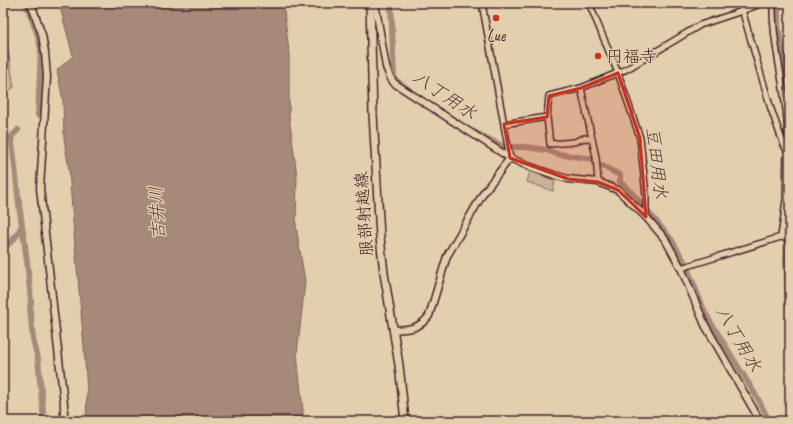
<svg xmlns="http://www.w3.org/2000/svg" width="793" height="424" font-family="Caveat,'Klee One',sans-serif">
	<style>
		.grass { fill: url(#grass-tufts); stroke: #8a6962 }
		.forest { fill: url(#forest-crowns); stroke: #8a6962 }
		.water { fill: #a68979; stroke: #815f5a }
		.lines { fill: none; stroke-linecap: round; stroke-linejoin: round }
		.canal { stroke: #a68979; stroke-width: 6 }
		.minor-casing { stroke: #4a1f2b; stroke-width: 8 }
		.tertiary-casing { stroke: #4a1f2b; stroke-width: 9 }
		.secondary-casing { stroke: #4a1f2b; stroke-width: 10 }
		.minor { stroke: #e2cfad; stroke-width: 5 }
		.tertiary { stroke: #e2cfad; stroke-width: 6 }
		.secondary { stroke: #e2cfad; stroke-width: 7 }
		.marked { fill: #c8321e; fill-opacity: 0.2; stroke: #c8321e; stroke-width: 3; stroke-linejoin: round }
		.poi-dot { fill: #c8321e; stroke: #e2cfad; stroke-width: 1.5 }
		.labels { text-anchor: middle; dominant-baseline: central; stroke-width: 3; stroke-linejoin: round; paint-order: stroke }
		.poi-label { font-size: 17px; fill: #4a1f2b; stroke: #e2cfad }
		.street-label { font-size: 17px; fill: #4a1f2b; stroke: #e2cfad }
		.water-label { font-size: 18px; font-style: italic; fill: #5c343b; stroke: #e2cfad }
	</style>
	<defs>
		<pattern id="grass-tufts" width="24" height="20" patternUnits="userSpaceOnUse"><rect width="24" height="20" fill="#c9b398"/><path d="M3 7l-1-3M5 7V3M7 7l1-3M15 17l-1-3M17 17v-4M19 17l1-3" fill="none" stroke="#a5917c"/></pattern>
		<pattern id="forest-crowns" width="20" height="18" patternUnits="userSpaceOnUse"><rect width="20" height="18" fill="#c9b398"/><path d="M2 6a3 3 0 1 1 6 0M12 15a3 3 0 1 1 6 0" fill="none" stroke="#a5917c"/></pattern>
	</defs>
	<rect width="100%" height="100%" fill="#e2cfad"/>
	<filter id="ink" filterUnits="userSpaceOnUse"><feTurbulence type="fractalNoise" baseFrequency=".025" numOctaves="2"/><feDisplacementMap in="SourceGraphic" scale="8" xChannelSelector="R" yChannelSelector="G"/><feConvolveMatrix kernelMatrix="1 2 1 2 8 2 1 2 1" color-interpolation-filters="sRGB"/></filter>
	<g filter="url(#ink)">
		<path class="grass" d="M 530,171 L 555,181 L 553,191 L 527,182 Z"/>
		<path class="forest" d="M 3,19 L 14,87 L 3,95 Z"/>
		<path class="water" d="M 59,3 L 283,3 L 289,51 L 289,116 L 297,176 L 296,226 L 305,282 L 297,354 L 304,421 L 86,421 L 87,392 L 84,346 L 74,234 L 69,170 L 64,138 L 63,101 L 57,70 L 73,56 Z"/>
		<g class="lines">
			<path class="canal" d="M 26,3 L 37,33 L 41,49 L 38,115
				M 391,3 L 394,79 L 409,90
				M 778,3 L 778,26 L 789,87 L 790,105
				M 18,130 L 11,137 C 16,166 17,196 22,225 C 26,251 29,276 31,302 L 30,308 L 33,339 L 38,359 L 44,421
				M 474,132 L 504,147
				M 513,147 L 525,147 L 547,150 L 557,154 L 594,159
				M 602,166 L 620,175 L 620,182 L 630,191 L 644,207
				M 790,206 L 786,257 L 789,320 L 790,325
				M 648,212 L 671,239 L 685,263
				M 3,247 C 13,242 17,236 22,225
				M 688,270 L 705,313 L 758,399 L 769,421"/>
			<defs>
				<path id="minor" d="M 482,3 L 510,158
					M 589,3 L 618,73 L 640,138 L 646,195 L 646,217
					M 740,3 L 771,109 L 783,143 L 787,151 L 786,200 L 781,237
					M 773,3 C 772,42 784,81 787,120 C 787,130 789,141 787,151
					M 581,88 L 549,96 L 547,117 L 550,144 L 574,142 L 584,138 L 591,139
					M 504,124 L 547,117
					M 598,182 L 596,157 L 581,88 L 627,69 L 700,25 L 742,11 L 762,3
					M 681,268 L 781,237 L 790,239"/>
				<path id="tertiary" d="M 31,3 L 42,35 L 45,52 L 47,77 L 40,188 L 64,404 L 64,421
					M 375,3 L 386,67 L 390,77 L 394,83 L 510,158 L 528,166 L 554,175 L 568,179 L 598,182 L 618,190 L 646,217 L 665,239 L 681,268 L 705,325 L 755,412 L 759,421
					M 394,330 C 409,329 419,329 429,316 L 447,256 L 484,192 L 510,158"/>
				<path id="secondary" d="M 370,3 L 373,114 L 380,237 L 384,273 L 399,365 L 405,421"/>
			</defs>
			<use href="#minor" class="minor-casing"/>
			<use href="#tertiary" class="tertiary-casing"/>
			<use href="#secondary" class="secondary-casing"/>
			<use href="#minor" class="minor"/>
			<use href="#tertiary" class="tertiary"/>
			<use href="#secondary" class="secondary"/>
		</g>
	</g>
	<path class="marked" d="M 618,73 L 640,138 L 646,217 L 618,190 L 598,182 L 568,179 L 510,158 L 504,124 L 547,117 L 549,96 L 581,88 Z"/>
	<g class="poi-dot">
		<circle cx="496" cy="18" r="4"/>
		<circle cx="598" cy="56" r="4"/>
	</g>
	<g class="labels">
		<g class="poi-label">
			<text x="496" y="35">Lue</text>
			<text x="606" y="56" text-anchor="start">円福寺</text>
		</g>
		<g class="street-label">
			<text transform="translate(364 214) rotate(-94)">服部射越線</text>
		</g>
		<g class="water-label">
			<text transform="translate(445 95) rotate(34)">八丁用水</text>
			<text transform="translate(657 163) rotate(83)">豆田用水</text>
			<text transform="translate(157 213) rotate(-93)">吉井川</text>
			<text transform="translate(739 339) rotate(60)">八丁用水</text>
		</g>
	</g>
	<rect width="793" height="424" fill="none" stroke="#e2cfad" stroke-width="16"/>
	<rect x="8" y="8" width="777" height="408" fill="none" stroke="#4a1f2b" stroke-width="1.5" filter="url(#ink)"/>
</svg>
